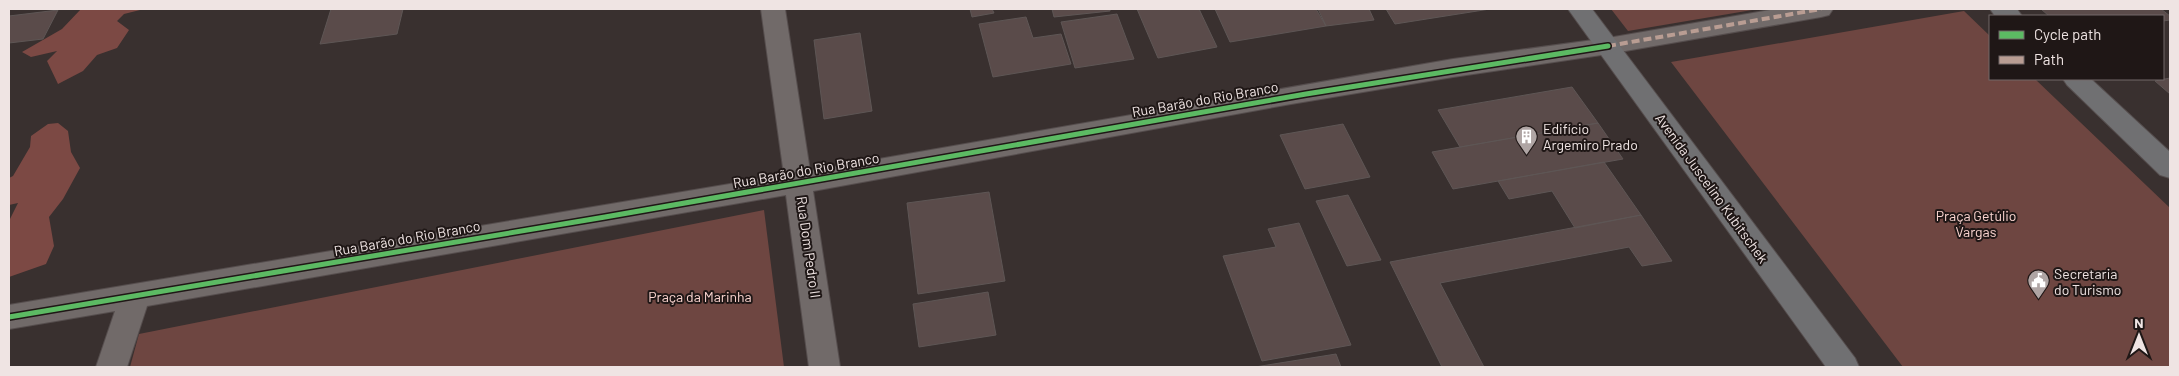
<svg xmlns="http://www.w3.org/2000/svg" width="2179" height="376" font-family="Barlow,sans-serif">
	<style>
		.green { fill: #6e4641 }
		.forest { fill: #7c4944 }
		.building { fill: #5a4b4a; stroke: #5e5655 }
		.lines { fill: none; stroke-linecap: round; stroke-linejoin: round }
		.street-casing { stroke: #554d4d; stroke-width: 2 }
		.primary-casing { stroke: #554d4d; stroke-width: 2 }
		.street { fill: #716a69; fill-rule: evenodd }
		.primary { fill: #707072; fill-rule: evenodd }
		.quiet { stroke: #b99d93; stroke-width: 4; stroke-dasharray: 8 4; stroke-linecap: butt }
		.cycleway-casing { stroke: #1f1716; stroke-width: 8 }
		.cycleway { stroke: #5cba63; stroke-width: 5 }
		.labels { text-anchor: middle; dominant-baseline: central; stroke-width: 4; stroke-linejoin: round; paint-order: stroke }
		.street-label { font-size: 14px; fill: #efe4e3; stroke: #1f1716 }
		.poi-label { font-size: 14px; fill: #efe4e3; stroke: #1f1716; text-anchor: start }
		.park-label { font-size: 14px; fill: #fbd5d0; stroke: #1f1716 }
	</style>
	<rect width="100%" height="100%" fill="#39302f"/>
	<path class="green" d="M 1611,9 L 1758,9 L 1628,31 Z
		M 1964,11 L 1990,36 L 1990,79 L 2035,79 L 2170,208 L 2170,367 L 1903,367 L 1671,62 Z
		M 764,210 L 784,367 L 130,367 L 139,334 Z"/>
	<path class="forest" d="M 81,9 L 144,9 L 124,14 L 117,21 L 129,30 L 117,48 L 97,55 L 83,71 L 58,84 L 47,61 L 57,51 L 31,57 L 22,52 L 62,29 Z
		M 58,123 L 68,131 L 71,152 L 80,168 L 63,199 L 49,217 L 54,246 L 46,264 L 9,277 L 9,221 L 18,203 L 9,205 L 9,178 L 13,176 L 30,147 L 31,136 L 48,124 Z"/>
	<path class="building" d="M 331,9 L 403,9 L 397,34 L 320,44 Z
		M 970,9 L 992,9 L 994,13 L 972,17 Z
		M 1052,9 L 1110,9 L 1110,11 L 1054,17 Z
		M 1137,9 L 1199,9 L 1217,47 L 1158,58 Z
		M 1215,9 L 1316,9 L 1326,26 L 1230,42 Z
		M 1318,9 L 1369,9 L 1374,20 L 1326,26 Z
		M 1386,9 L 1490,9 L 1395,24 Z
		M 2041,9 L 2161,9 L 2170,16 L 2170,20 L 2163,21 L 2163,16 L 2049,16 Z
		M 58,10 L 43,39 L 9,43 L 9,16 Z
		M 1117,14 L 1134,59 L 1075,68 L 1061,22 Z
		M 1026,17 L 1033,38 L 1061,34 L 1071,64 L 993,77 L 979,24 Z
		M 860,33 L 872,111 L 824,119 L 814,40 Z
		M 2170,78 L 2170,94 L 2155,81 Z
		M 1572,87 L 1598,123 L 1460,147 L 1438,110 Z
		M 1598,123 L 1623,159 L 1453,189 L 1432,152 Z
		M 1343,124 L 1370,177 L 1305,189 L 1280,135 Z
		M 1604,162 L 1641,215 L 1575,228 L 1552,191 L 1509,199 L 1498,181 Z
		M 989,192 L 1005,281 L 918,294 L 907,203 Z
		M 1348,195 L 1381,260 L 1347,266 L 1316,201 Z
		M 1641,215 L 1672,261 L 1642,266 L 1629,247 L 1440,283 L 1484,367 L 1442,367 L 1390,262 Z
		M 1299,223 L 1351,345 L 1262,361 L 1223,256 L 1276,247 L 1268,229 Z
		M 988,292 L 996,335 L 919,347 L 913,304 Z
		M 1336,354 L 1341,367 L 1255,367 Z"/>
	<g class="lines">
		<defs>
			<path id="street" d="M 761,9 L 785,9 L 810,171 L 1453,59 L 1608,38 L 1776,9 L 1833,9 L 1829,15 L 1821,17 L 1608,54 L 1453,77 L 1291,104 L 813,191 L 840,367 L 809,367 L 786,195 L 147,306 L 127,367 L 96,367 L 115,311 L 9,329 L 9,305 L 784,175 Z"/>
			<path id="primary" d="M 1568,9 L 1592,9 L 1855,358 L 1859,367 L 1826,367 Z
				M 1990,9 L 2017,9 L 2022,16 L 1995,16 Z
				M 2063,79 L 2091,79 L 2170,152 L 2170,178 L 2160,175 L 2067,85 Z"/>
		</defs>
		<use href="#street" class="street-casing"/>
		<use href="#primary" class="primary-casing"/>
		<use href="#street" class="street"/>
		<use href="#primary" class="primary"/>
		<path class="quiet" d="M 1608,46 L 1821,9"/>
		<defs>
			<path id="cycleway" d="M 9,317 L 605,217 L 1306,94 L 1608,46"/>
		</defs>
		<use href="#cycleway" class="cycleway-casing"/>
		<use href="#cycleway" class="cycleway"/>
	</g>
	<defs>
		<symbol id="building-pin" viewBox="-11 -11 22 30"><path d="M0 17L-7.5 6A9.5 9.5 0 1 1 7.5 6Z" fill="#afa5a4" stroke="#1f1716"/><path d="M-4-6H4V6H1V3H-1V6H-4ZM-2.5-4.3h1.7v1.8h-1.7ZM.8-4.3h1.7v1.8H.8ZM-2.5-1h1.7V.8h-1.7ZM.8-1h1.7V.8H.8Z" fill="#fff"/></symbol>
		<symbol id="civic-pin" viewBox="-11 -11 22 30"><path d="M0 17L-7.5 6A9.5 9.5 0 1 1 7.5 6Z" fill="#afa5a4" stroke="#1f1716"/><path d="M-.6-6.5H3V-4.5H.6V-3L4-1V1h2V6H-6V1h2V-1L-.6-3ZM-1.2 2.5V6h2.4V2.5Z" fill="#fff"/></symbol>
	</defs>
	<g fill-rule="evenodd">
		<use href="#building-pin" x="1514" y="124" width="25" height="34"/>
		<use href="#civic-pin" x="2026" y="268" width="25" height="34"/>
	</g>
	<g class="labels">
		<g class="street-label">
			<text transform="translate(1205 99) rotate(-10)">Rua Barão do Rio Branco</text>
			<text transform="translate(806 170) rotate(-10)">Rua Barão do Rio Branco</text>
			<text transform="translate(1712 188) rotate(54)">Avenida Juscelino Kubitschek</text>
			<text transform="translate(407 238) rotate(-10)">Rua Barão do Rio Branco</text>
			<text transform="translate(809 247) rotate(82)">Rua Dom Pedro II</text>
		</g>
		<g class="poi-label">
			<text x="1543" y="128">Edifício<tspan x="1543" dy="16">Argemiro Prado</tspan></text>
			<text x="2054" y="273">Secretaria<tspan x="2054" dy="16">do Turismo</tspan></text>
		</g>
		<g class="park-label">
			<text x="1976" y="215">Praça Getúlio<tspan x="1976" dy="16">Vargas</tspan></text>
			<text x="700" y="296">Praça da Marinha</text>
		</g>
	</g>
	<rect width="2179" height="376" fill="none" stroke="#efe4e3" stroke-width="20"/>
	<rect x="1989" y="15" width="175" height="65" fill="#1f1716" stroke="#726968"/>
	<rect x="1999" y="31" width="25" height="8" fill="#5cba63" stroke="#726968"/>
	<text x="2034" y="40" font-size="15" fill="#efe4e3">Cycle path</text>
	<rect x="1999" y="56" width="25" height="8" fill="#b99d93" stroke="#726968"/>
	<text x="2034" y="65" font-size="15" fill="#efe4e3">Path</text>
	<g transform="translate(2139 336)" stroke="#1f1716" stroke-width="4" paint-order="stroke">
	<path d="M0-4L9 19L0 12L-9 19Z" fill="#efe4e3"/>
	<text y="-8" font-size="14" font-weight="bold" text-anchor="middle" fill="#efe4e3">N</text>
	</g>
</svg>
